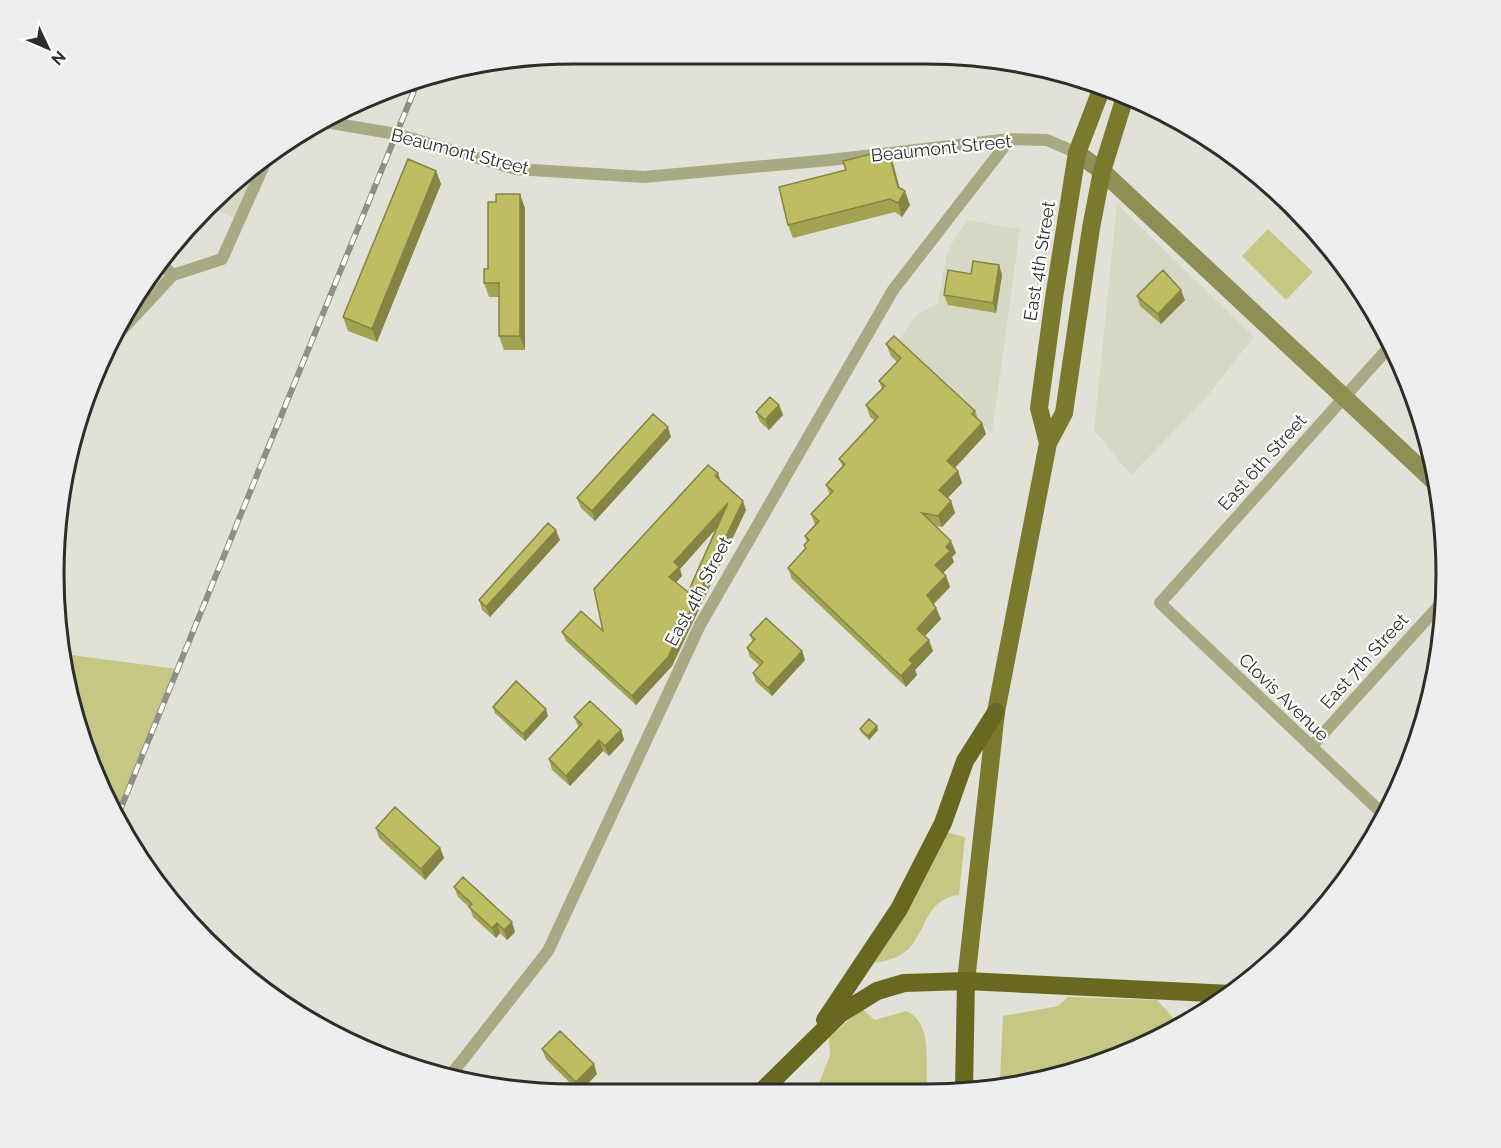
<svg xmlns="http://www.w3.org/2000/svg" width="1501" height="1148" font-family="Raleway,sans-serif">
	<style>
		.built { fill: #d7d7c6 }
		.green { fill: #c6c785 }
		.lines { fill: none; stroke-linecap: round; stroke-linejoin: round }
		.street { stroke: #a9a984; stroke-width: 12 }
		.secondary { stroke: #8e8e55; stroke-width: 18 }
		.primary { stroke: #7a7a2e; stroke-width: 18 }
		.highway { stroke: #696821; stroke-width: 18 }
		.rail-casing { stroke: #8f8f88; stroke-width: 6 }
		.rail { stroke: #fff; stroke-width: 4; stroke-dasharray: 11; stroke-linecap: butt }
		.wall { fill: #a3a354; fill-rule: evenodd }
		.shaded-wall { fill: #858445 }
		.building { fill: #bebd62; stroke: #858445; stroke-width: 1.5; fill-rule: evenodd }
		.labels { text-anchor: middle; dominant-baseline: central; stroke-width: 4.5; stroke-linejoin: round; paint-order: stroke }
		.street-label { font-size: 18px; fill: #2d2d29; stroke: #fff }
		.rim { fill: none; stroke: #2d2d29; stroke-width: 3 }
	</style>
	<rect width="100%" height="100%" fill="#e1e1d8"/>
	<path class="built" d="M 264,165 L 239,220 L 211,208 Z
		M 1117,204 L 1254,337 L 1204,400 L 1131,475 L 1094,430 Z
		M 968,220 L 1020,229 L 992,433 L 897,344 L 914,317 L 938,303 L 946,257 L 955,237 Z"/>
	<path class="green" d="M 1268,229 L 1313,272 L 1286,300 L 1242,256 Z
		M 64,654 L 177,669 L 118,815 L 82,741 Z
		M 945,832 L 965,837 L 959,895 C 929,898 927,925 912,945 C 903,957 888,961 874,963 L 929,869 Z
		M 1068,997 L 1157,1000 L 1179,1024 L 1094,1066 L 995,1090 L 984,1090 L 996,1085 L 1000,1079 L 1003,1016 L 1058,1006 Z
		M 862,1009 L 875,1020 L 906,1011 C 933,1022 925,1061 927,1084 L 930,1090 L 816,1090 L 830,1056 L 829,1037 Z"/>
	<g class="lines">
		<path class="street" d="M 320,121 L 396,134 L 516,169 L 644,177 L 830,160 L 1010,139 L 1047,140 L 1077,153
			M 161,264 L 173,275
			M 107,346 L 173,275 L 222,259 L 264,165
			M 1311,747 L 1445,599
			M 1385,816 L 1160,603 L 1391,345
			M 450,1076 L 548,951 L 700,625 L 893,290 L 1010,139"/>
		<path class="secondary" d="M 1077,153 L 1102,171 L 1438,485"/>
		<path class="primary" d="M 1048,443 L 1039,408 L 1054,298 L 1077,153 L 1101,90
			M 966,981 L 996,712 L 1048,443 L 1064,413 L 1091,228 L 1102,171 L 1124,100"/>
		<path class="highway" d="M 825,1020 L 899,909 L 943,823 L 965,761 L 996,712
			M 763,1090 L 840,1014 L 877,991 L 904,983 L 966,981 L 1231,994
			M 964,1090 L 966,981"/>
		<defs>
			<path id="rail" d="M 118,815 L 418,81"/>
		</defs>
		<use href="#rail" class="rail-casing"/>
		<use href="#rail" class="rail"/>
	</g>
	<path class="wall" d="M 888,150 L 893,163 L 899,188 L 910,205 L 902,217 L 895,212 L 793,238 L 788,225 Z
		M 436,171 L 441,184 L 377,342 L 348,331 L 343,317 Z
		M 525,208 L 525,350 L 504,350 L 499,336 L 499,297 L 489,297 L 484,283 L 488,269 Z
		M 999,265 L 1002,275 L 996,313 L 948,305 L 944,295 L 971,274 Z
		M 1137,296 L 1185,300 L 1161,324 L 1140,306 Z
		M 886,344 L 975,411 L 978,419 L 982,423 L 986,434 L 955,468 L 958,471 L 962,483 L 947,498 L 951,501 L 955,513 L 942,527 L 935,526 L 956,553 L 952,557 L 954,562 L 943,573 L 946,576 L 950,587 L 934,604 L 936,608 L 941,619 L 925,636 L 933,651 L 915,670 L 917,675 L 906,687 L 792,579 L 788,568 L 805,549 L 804,545 L 807,542 L 805,536 L 815,525 L 811,514 L 830,495 L 826,485 L 843,467 L 839,459 L 875,421 L 870,417 L 866,405 L 882,389 L 879,381 L 897,362 L 891,356 Z
		M 779,405 L 783,415 L 769,430 L 760,422 L 756,412 Z
		M 671,437 L 595,521 L 581,508 L 577,498 Z
		M 721,481 L 746,510 L 672,666 L 636,705 L 566,641 L 562,632 L 603,631 ZM 716,528 L 688,592 L 676,582 L 682,576 L 680,569 Z
		M 560,540 L 490,617 L 482,610 L 479,600 Z
		M 750,635 L 802,651 L 805,660 L 772,696 L 756,682 L 753,673 L 760,666 L 750,657 L 747,648 L 753,642 Z
		M 493,707 L 548,716 L 525,741 L 495,713 Z
		M 574,717 L 621,730 L 624,740 L 609,756 L 603,751 L 570,786 L 552,770 L 549,759 L 579,728 Z
		M 877,726 L 878,730 L 869,740 L 861,732 L 860,729 Z
		M 376,828 L 440,848 L 444,858 L 425,880 L 379,838 Z
		M 454,887 L 515,932 L 507,940 L 500,933 L 496,938 L 473,917 L 470,908 L 458,897 Z
		M 542,1049 L 597,1074 L 582,1090 L 577,1090 L 546,1059 Z"/>
	<path class="shaded-wall" d="M 888,150 L 893,163 L 902,197 L 905,191 L 910,205 L 902,217 L 898,203 L 898,187 Z
		M 436,171 L 441,184 L 377,342 L 372,329 Z
		M 520,194 L 525,208 L 525,350 L 520,336 Z
		M 999,265 L 1002,275 L 996,313 L 993,303 Z
		M 1181,290 L 1185,300 L 1161,324 L 1158,314 Z
		M 779,405 L 783,415 L 769,430 L 765,420 Z
		M 982,423 L 986,434 L 951,472 L 947,461 Z
		M 668,427 L 671,437 L 595,521 L 592,511 Z
		M 958,471 L 962,483 L 944,502 L 939,490 Z
		M 718,473 L 721,482 L 715,476 Z
		M 743,501 L 746,510 L 672,666 L 636,705 L 632,696 Z
		M 951,501 L 955,513 L 942,527 L 938,516 Z
		M 728,503 L 731,512 L 680,569 L 682,576 L 673,586 L 669,577 L 674,562 Z
		M 556,530 L 560,540 L 490,617 L 486,607 Z
		M 951,541 L 956,553 L 952,557 L 954,562 L 939,577 L 935,565 L 946,547 Z
		M 946,576 L 950,587 L 931,606 L 927,595 Z
		M 936,608 L 941,619 L 921,640 L 917,629 Z
		M 929,640 L 933,651 L 915,670 L 917,675 L 906,687 L 901,676 L 909,660 Z
		M 802,651 L 805,660 L 772,696 L 768,688 Z
		M 546,709 L 548,716 L 525,741 L 523,734 Z
		M 877,726 L 878,730 L 869,740 L 868,736 Z
		M 621,730 L 624,740 L 609,756 L 605,746 Z
		M 599,740 L 603,751 L 570,786 L 566,776 Z
		M 440,848 L 444,858 L 425,880 L 421,869 Z
		M 512,922 L 515,932 L 507,940 L 504,930 Z
		M 497,923 L 500,933 L 496,938 L 492,928 Z
		M 594,1064 L 597,1074 L 582,1090 L 579,1090 L 576,1082 Z"/>
	<path class="building" d="M 888,150 L 898,187 L 905,191 L 898,203 L 890,199 L 788,225 L 779,187 L 846,170 L 843,161 Z
		M 408,159 L 436,171 L 372,329 L 343,317 Z
		M 496,194 L 520,194 L 520,336 L 499,336 L 499,283 L 484,283 L 484,269 L 488,269 L 488,202 L 496,202 Z
		M 973,261 L 999,265 L 993,303 L 944,295 L 948,270 L 971,274 Z
		M 1163,270 L 1181,290 L 1158,314 L 1137,296 Z
		M 894,336 L 975,411 L 972,414 L 982,423 L 947,461 L 958,471 L 939,490 L 951,501 L 938,516 L 922,513 L 951,541 L 946,547 L 950,551 L 935,565 L 946,576 L 927,595 L 936,608 L 917,629 L 929,640 L 909,660 L 913,663 L 901,676 L 788,568 L 806,548 L 804,545 L 809,540 L 805,536 L 819,521 L 811,514 L 833,491 L 826,485 L 845,464 L 839,459 L 878,417 L 866,405 L 885,386 L 879,381 L 901,358 L 886,344 Z
		M 770,397 L 779,405 L 765,420 L 756,412 Z
		M 653,414 L 668,427 L 592,511 L 577,498 Z
		M 708,465 L 718,473 L 715,476 L 743,501 L 668,657 L 632,696 L 562,632 L 581,611 L 603,631 L 594,589 ZM 728,503 L 688,592 L 669,577 L 679,567 L 674,562 Z
		M 548,523 L 556,530 L 486,607 L 479,600 Z
		M 766,618 L 802,651 L 768,688 L 753,673 L 763,662 L 747,648 L 755,639 L 750,635 Z
		M 516,681 L 546,709 L 523,734 L 493,707 Z
		M 590,701 L 621,730 L 605,746 L 599,740 L 566,776 L 549,759 L 582,724 L 574,717 Z
		M 869,719 L 877,726 L 868,736 L 860,729 Z
		M 395,807 L 440,848 L 421,869 L 376,828 Z
		M 463,877 L 512,922 L 504,930 L 497,923 L 492,928 L 469,907 L 472,904 L 454,887 Z
		M 560,1031 L 594,1064 L 576,1082 L 542,1049 Z"/>
	<g class="labels">
		<g class="street-label">
			<text transform="translate(941 148) rotate(-6)">Beaumont Street</text>
			<text transform="translate(460 151) rotate(14)">Beaumont Street</text>
			<text transform="translate(1039 261) rotate(-81)">East 4th Street</text>
			<text transform="translate(1262 462) rotate(-48)">East 6th Street</text>
			<text transform="translate(698 591) rotate(-62)">East 4th Street</text>
			<text transform="translate(1364 661) rotate(-48)">East 7th Street</text>
			<text transform="translate(1284 697) rotate(44)">Clovis Avenue</text>
		</g>
	</g>
	<path d="M0 0H1501V1148H0ZM574 64H926A510 510 0 0 1 1436 574V574A510 510 0 0 1 926 1084H574A510 510 0 0 1 64 574V574A510 510 0 0 1 574 64Z" fill="#eee" fill-rule="evenodd"/>
	<path class="rim" d="M574 64H926A510 510 0 0 1 1436 574V574A510 510 0 0 1 926 1084H574A510 510 0 0 1 64 574V574A510 510 0 0 1 574 64Z"/>
	<g transform="translate(48 48) rotate(134)" stroke="#ffffff" stroke-width="4.5" paint-order="stroke">
	<path d="M0-4.5L10 22L0 15L-10 22Z" fill="#2d2d29"/>
	<text y="-9" font-size="16" font-weight="bold" text-anchor="middle" fill="#2d2d29">N</text>
	</g>
</svg>
